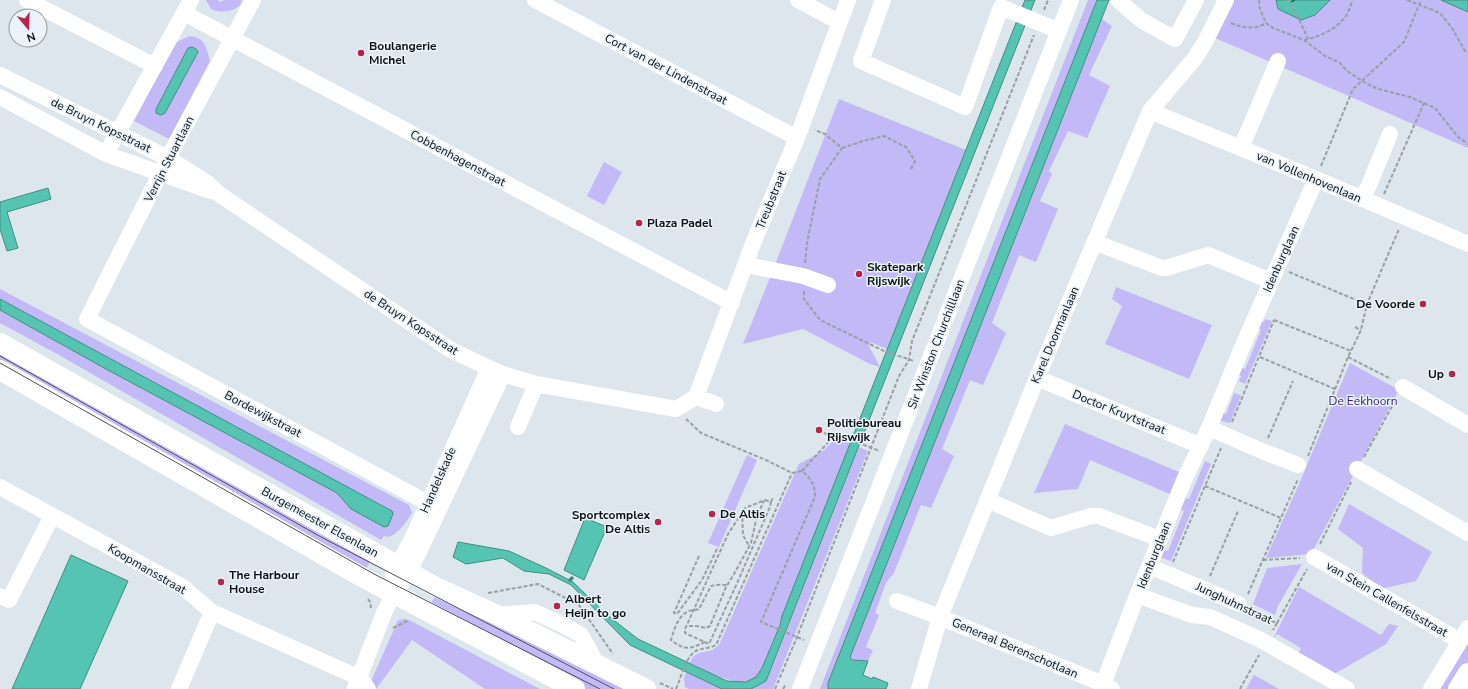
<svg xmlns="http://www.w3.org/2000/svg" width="1468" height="689" font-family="'Nunito Sans',sans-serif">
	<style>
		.green { fill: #c2b9f6; fill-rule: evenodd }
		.water { fill: #56c4b2; stroke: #408e82 }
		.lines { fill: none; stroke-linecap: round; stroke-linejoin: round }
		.stream { stroke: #408e82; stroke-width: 3.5 }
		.ferry { stroke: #023831; stroke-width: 1; stroke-dasharray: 5 4; stroke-linecap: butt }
		.path { stroke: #98a0a4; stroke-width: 2; stroke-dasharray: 4 2; stroke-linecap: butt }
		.minor { stroke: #fff; stroke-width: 16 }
		.major { stroke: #fff; stroke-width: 20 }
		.tram { stroke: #4d5256; stroke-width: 1 }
		.poi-dot { fill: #b62549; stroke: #e9f3f9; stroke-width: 1.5 }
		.labels { text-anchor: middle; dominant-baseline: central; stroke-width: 3; stroke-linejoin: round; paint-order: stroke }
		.poi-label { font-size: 12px; font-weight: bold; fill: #0d1113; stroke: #e9f3f9; text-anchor: start }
		.street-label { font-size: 12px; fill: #0d1113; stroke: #e9f3f9 }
		.park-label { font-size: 12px; fill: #371e71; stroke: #e9f3f9 }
	</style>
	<rect width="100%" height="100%" fill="#dce6ec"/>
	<path class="green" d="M 206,0 L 218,0 L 219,2 L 225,0 L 242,0 C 241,2 241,4 239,6 C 233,12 218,13 211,9 Z
		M 1088,0 L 1097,0 L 1085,32 L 1075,56 L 828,683 L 828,689 L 820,689 Z
		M 1233,0 L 1468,0 L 1468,148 L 1213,37 Z
		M 1102,19 L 1112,26 L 1089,75 L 1110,86 L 1087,138 L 1068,131 L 1049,171 L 1052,174 L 1040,201 L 1058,209 L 1036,262 L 1019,255 L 992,323 L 1006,333 L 983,385 L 970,380 L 942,449 L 954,456 L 931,508 L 921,505 L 894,573 L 886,583 L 875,613 L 879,615 L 866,647 L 873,650 L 868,661 L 852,660 L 850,657 Z
		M 189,36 C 206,38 206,47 210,61 L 169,139 L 134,121 L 175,43 ZM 192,47 L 196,49 L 197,52 L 165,113 L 161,115 L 156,113 L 156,109 Z
		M 839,99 L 966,150 L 887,349 L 870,342 L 869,346 L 880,367 L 870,364 L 803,329 L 743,344 L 773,270 Z
		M 604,162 L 622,172 L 604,205 L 587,196 Z
		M 1116,287 L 1212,325 L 1189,379 L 1105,344 L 1122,306 L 1112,299 Z
		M 0,289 L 409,505 L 412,512 C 410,518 399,532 393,535 C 390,537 387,537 384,536 L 381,540 L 59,355 L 0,323 L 0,310 L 106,369 L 337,493 L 351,509 L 384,527 L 388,525 L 392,511 L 0,299 Z
		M 1265,319 L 1272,321 L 1245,384 L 1239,381 L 1241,376 L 1237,375 L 1240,367 L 1245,369 L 1261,330 L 1257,328 L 1260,321 L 1264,322 Z
		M 0,345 L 371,560 L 365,571 L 0,366 Z
		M 1350,363 L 1399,390 L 1311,554 L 1266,558 L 1299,484 Z
		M 1234,393 L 1241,395 L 1230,423 L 1219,420 L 1222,413 L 1226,414 Z
		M 1065,424 L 1179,472 L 1170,494 L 1090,460 L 1078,489 L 1034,493 Z
		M 836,438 L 851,444 L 782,616 C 779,628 773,639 769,650 C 766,658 763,672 756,678 C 738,689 706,671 690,663 C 696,646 711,657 720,643 L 799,464 L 823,451 Z
		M 859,447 L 868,451 L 773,689 L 751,689 L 766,680 L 774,663 Z
		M 747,455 L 757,460 L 719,547 L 708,543 Z
		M 1205,461 L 1211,464 L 1171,561 L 1160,557 L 1164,550 L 1168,551 L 1184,511 L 1180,509 L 1185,498 L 1189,499 Z
		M 1349,504 L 1432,552 L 1416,581 L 1381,589 L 1362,573 L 1363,548 L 1338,529 Z
		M 1302,564 L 1278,606 L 1275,615 L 1253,604 L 1267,568 Z
		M 1299,587 L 1381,635 L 1389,624 L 1398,626 L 1386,644 L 1331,676 L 1297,656 L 1301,648 L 1277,634 L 1272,641 Z
		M 437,593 L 639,689 L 582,689 L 430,605 Z
		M 404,619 L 409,620 L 540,689 L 485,689 L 412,640 L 376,689 L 369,686 L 398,620 Z
		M 1468,635 L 1468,667 L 1454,689 L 1436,689 Z
		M 686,672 L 722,689 L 689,689 L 685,687 L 684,678 Z
		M 1254,675 L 1279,689 L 1246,689 Z"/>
	<path class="water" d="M 1025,0 L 1035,0 L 766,681 L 751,689 L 722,689 L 630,645 L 571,585 L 549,574 L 524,571 L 503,558 L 466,564 L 453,557 L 458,542 L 509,551 L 546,568 L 573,582 L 606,614 L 638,639 L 727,681 L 746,682 L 756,677 L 762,668 L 780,625 L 782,616 Z
		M 1097,0 L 1109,0 L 850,657 L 852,660 L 868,661 L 863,675 L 872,679 L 873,677 L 888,683 L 886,689 L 828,689 L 828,683 Z
		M 1276,0 L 1330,0 L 1315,15 L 1301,20 L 1278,9 Z
		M 1441,0 L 1468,0 L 1468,12 Z
		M 192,47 L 196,49 L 198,52 L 165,113 L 161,115 L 156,113 L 156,109 L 188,48 Z
		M 48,188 L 51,199 L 7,212 L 18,248 L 7,251 L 0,229 L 0,202 Z
		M 0,299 L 392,511 L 393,514 L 388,526 L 384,527 L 351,509 L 337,493 L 106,369 L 0,310 Z
		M 585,518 L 607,527 L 584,580 L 564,570 Z
		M 71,555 L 128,581 L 80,689 L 12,689 Z"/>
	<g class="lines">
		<path class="stream" d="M 570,580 L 572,578"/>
		<path class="ferry" d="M 1291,2 L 1295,0"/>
		<path class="path" d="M 1259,0 L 1260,9 L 1266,23 L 1273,28 L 1304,40 L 1325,56 L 1340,63 L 1346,70 L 1362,81 L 1378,89 L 1410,97 L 1435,108 L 1458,137 L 1468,144
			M 1287,0 L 1291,2 L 1308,39
			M 1407,0 L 1440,13 L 1452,28 L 1465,51 L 1468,52
			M 1044,10 L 1048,0
			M 1231,23 C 1242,28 1255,30 1266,23
			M 1304,40 C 1326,35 1348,24 1352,0
			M 842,148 L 863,141 L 884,136 L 906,147 L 915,161 L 910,171
			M 1321,166 L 1353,89 L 1404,42 L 1421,0
			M 1384,194 L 1424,103
			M 805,263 L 807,243 L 820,179 L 842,148 L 825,134 L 815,130
			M 1289,272 L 1366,304
			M 804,291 L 804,299 L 820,320 L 884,351 L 914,361
			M 1274,320 L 1351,351
			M 1355,327 L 1361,330
			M 1260,357 L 1335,389
			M 1348,357 L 1391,379
			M 686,419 L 701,433 L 766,460 L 792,473 L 802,471 C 811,478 815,485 815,497 L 761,622 L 804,640
			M 1232,422 L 1274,320
			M 824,433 L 833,437 L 837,435 L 880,451
			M 1268,438 L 1293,381
			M 1308,456 L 1348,357 L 1361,330 L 1367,304 L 1399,229
			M 1364,457 L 1396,399
			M 802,471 L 833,437
			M 1205,486 L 1281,518
			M 765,500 L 771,502 L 770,507 L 738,581 L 709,644 L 685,633 L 685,629 L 728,534 L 745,508 Z
			M 771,502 L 773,497
			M 742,512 L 743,535 L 749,546
			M 1320,544 L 1351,482
			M 699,556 L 674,613 L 677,614 L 702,580 L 718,547
			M 1263,560 L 1300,558
			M 1173,562 L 1221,448
			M 1210,576 L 1238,511
			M 488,593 L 538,584 L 579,605 L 613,654
			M 1248,594 L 1298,479
			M 368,599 L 370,602 L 371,608
			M 1249,612 L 1277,623 L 1273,630
			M 1277,623 L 1307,569
			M 689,626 L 696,626 L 706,628 L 710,626 L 726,587 L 734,574 L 751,543 L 757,516 L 764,501
			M 393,628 L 409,620
			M 705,642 C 690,649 685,651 671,640 C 674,630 678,615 689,611 C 692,610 696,610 699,609 L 711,586 C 717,584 722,585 727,585
			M 660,683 L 673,689
			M 676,689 C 681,678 686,654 698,650 C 704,648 710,648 716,645 L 792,473
			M 775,689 L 797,637 L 899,376 L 909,360 L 912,341 L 1034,35
			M 783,689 L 786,684
			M 1240,689 L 1259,655"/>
		<path class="minor" d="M 27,0 L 155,66
			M 253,0 L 168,158 L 87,319 L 439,509
			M 535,0 L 797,138
			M 798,0 L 839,22
			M 883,0 L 861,61 L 965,107 L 1001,7 L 1059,31
			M 1118,0 L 1141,20 L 1175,39 L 1196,0
			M 184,13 L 732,303
			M 0,75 L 168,158 L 206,182 L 219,194 L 451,350 L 489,368 L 503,374 L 536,384 L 676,409 L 696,397 L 754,241 L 797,138 L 848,0
			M 0,97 L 106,154 L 210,191
			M 1150,111 L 1316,179 L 1468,244
			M 1241,148 L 1278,61
			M 106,154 L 191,0
			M 1362,199 L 1369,185 L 1390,134
			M 1094,242 L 1162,268 L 1166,268 L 1208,255 L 1271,281
			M 746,265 L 803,276 L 828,285
			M 1037,378 L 1201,446
			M 1403,387 L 1468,425
			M 696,397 L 716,404
			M 518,427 L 536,384
			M 1209,428 L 1262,451 L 1298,465
			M 1357,469 L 1468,533
			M 0,487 L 183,587 L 212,612 L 360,678 L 368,689
			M 987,500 L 1051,528 L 1091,516 L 1099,516 L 1160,539
			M 1314,557 L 1460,641
			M 1149,566 L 1239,604
			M 394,593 L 392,583 L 393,574 L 412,539 L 489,368
			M 0,596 L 9,600 L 52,516
			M 1137,596 L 1145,598 L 1192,615 L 1210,617 L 1259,639 L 1347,689
			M 897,601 L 940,617 L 1103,684 L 1112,689
			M 497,615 L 535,612 L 569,628 L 581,635 L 598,666
			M 1103,684 L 1137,596 L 1185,478 L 1209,428 L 1241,350 L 1316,179
			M 355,688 L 384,613 L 394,593 L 400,587 L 417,556 L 503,374
			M 179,689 L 212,612
			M 800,689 L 1071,0
			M 919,689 L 940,617 L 1037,378 L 1150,111 L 1195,58 L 1205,42 L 1226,0
			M 1431,689 L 1468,628"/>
		<path class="major" d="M 0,343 L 434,586 L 497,615 L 646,689
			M 0,370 L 362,577 L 575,689
			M 1458,689 L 1468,673"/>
		<path class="tram" d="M 0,356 L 321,537 L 614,689
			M 0,363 L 374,574 L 600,689"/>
	</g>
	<g class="poi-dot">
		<circle cx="361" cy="53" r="4"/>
		<circle cx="639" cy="223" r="4"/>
		<circle cx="859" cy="274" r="4"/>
		<circle cx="1423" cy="304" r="4"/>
		<circle cx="1452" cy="374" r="4"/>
		<circle cx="819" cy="430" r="4"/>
		<circle cx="712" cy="514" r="4"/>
		<circle cx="658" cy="522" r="4"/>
		<circle cx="221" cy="582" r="4"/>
		<circle cx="557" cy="606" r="4"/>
	</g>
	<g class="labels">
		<g class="poi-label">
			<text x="369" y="46">Boulangerie<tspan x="369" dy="14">Michel</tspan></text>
			<text x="647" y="223">Plaza Padel</text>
			<text x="867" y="267">Skatepark<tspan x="867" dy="14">Rijswijk</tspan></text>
			<text x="1415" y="304" text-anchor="end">De Voorde</text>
			<text x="1444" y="374" text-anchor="end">Up</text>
			<text x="827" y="423">Politiebureau<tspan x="827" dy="14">Rijswijk</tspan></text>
			<text x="720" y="514">De Altis</text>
			<text x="650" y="515" text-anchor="end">Sportcomplex<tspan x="650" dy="14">De Altis</tspan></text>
			<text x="229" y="575">The Harbour<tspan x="229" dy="14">House</tspan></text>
			<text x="565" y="599">Albert<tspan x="565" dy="14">Heijn to go</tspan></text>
		</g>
		<g class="street-label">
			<text transform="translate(666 69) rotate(28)">Cort van der Lindenstraat</text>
			<text transform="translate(101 125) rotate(26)">de Bruyn Kopsstraat</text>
			<text transform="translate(458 158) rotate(28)">Cobbenhagenstraat</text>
			<text transform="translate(169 159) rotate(-63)">Verrijn Stuartlaan</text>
			<text transform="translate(1309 177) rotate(23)">van Vollenhovenlaan</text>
			<text transform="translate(771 200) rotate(-68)">Treubstraat</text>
			<text transform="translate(1281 259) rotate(-66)">Idenburglaan</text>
			<text transform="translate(411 322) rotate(33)">de Bruyn Kopsstraat</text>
			<text transform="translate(1055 335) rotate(-67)">Karel Doormanlaan</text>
			<text transform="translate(936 344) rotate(-69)">Sir Winston Churchilllaan</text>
			<text transform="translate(1119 412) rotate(22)">Doctor Kruytstraat</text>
			<text transform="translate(263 414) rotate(28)">Bordewijkstraat</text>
			<text transform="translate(438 480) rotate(-66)">Handelskade</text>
			<text transform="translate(320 522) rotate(29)">Burgemeester Elsenlaan</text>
			<text transform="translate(1154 555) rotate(-68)">Idenburglaan</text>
			<text transform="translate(147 569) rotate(30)">Koopmansstraat</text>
			<text transform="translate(1387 599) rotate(30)">van Stein Callenfelsstraat</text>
			<text transform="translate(1234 603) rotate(25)">Junghuhnstraat</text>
			<text transform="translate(1015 648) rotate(23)">Generaal Berenschotlaan</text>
		</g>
		<g class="park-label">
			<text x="1363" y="401">De Eekhoorn</text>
		</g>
	</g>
	<g transform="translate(28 28) rotate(161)"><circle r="19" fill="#e9f3f9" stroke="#91999d"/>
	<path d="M0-3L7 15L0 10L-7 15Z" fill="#b62549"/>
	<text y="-6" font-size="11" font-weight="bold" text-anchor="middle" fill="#0d1113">N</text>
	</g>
</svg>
